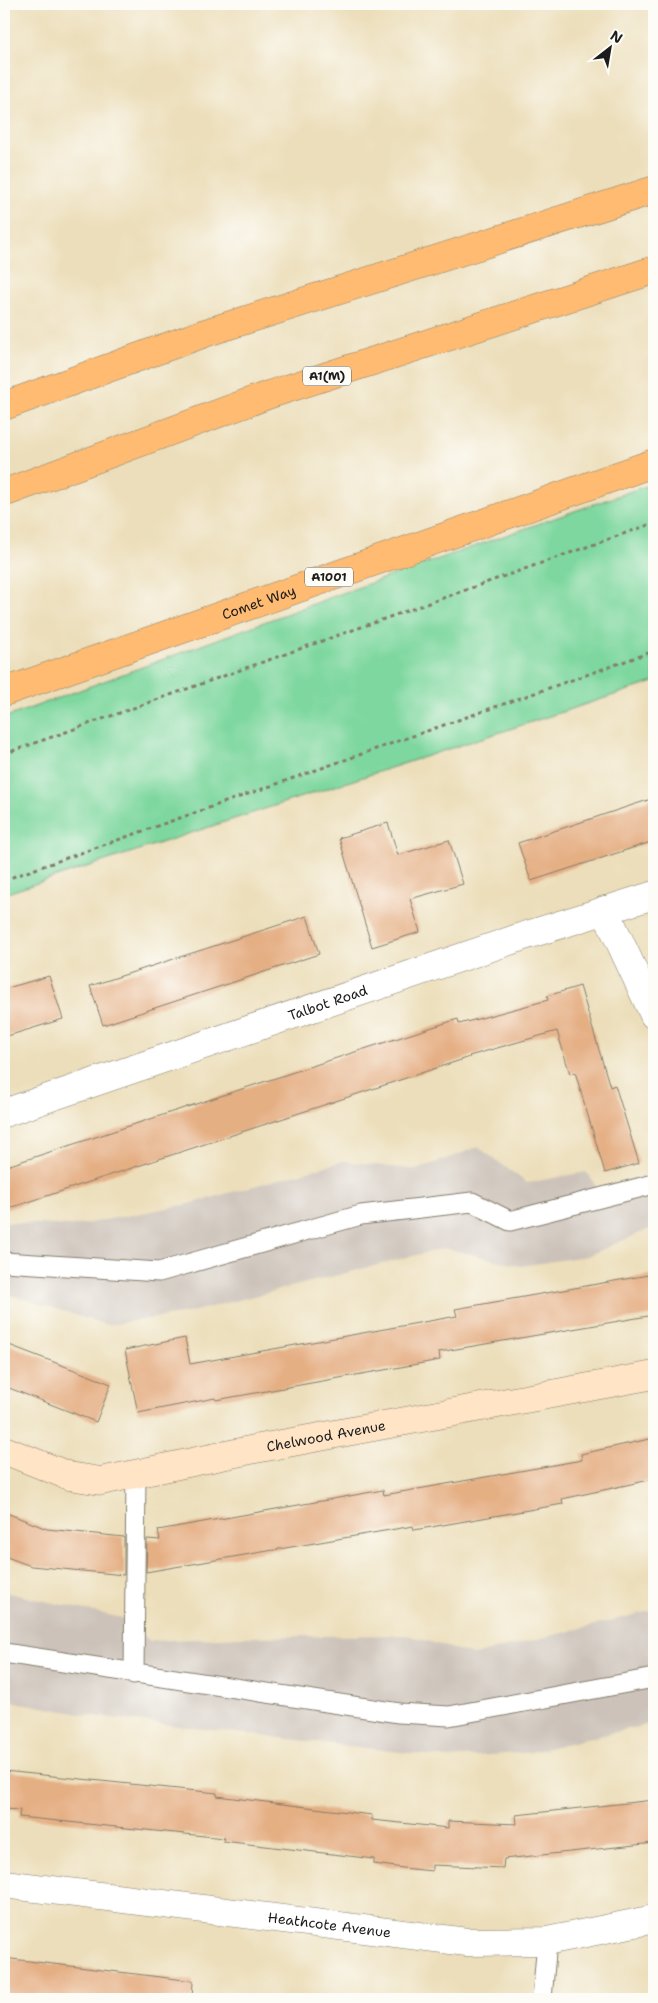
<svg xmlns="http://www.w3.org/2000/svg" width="658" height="2003" font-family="'Shantell Sans',sans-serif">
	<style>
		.industrial { fill: #ccc2b9 }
		.green { fill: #7dd79e; stroke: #4c7a5d }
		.building { fill: #e5af84 }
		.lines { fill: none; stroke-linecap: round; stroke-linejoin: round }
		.lane-casing { stroke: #847d6b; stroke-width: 21 }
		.street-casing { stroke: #847d6b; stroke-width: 29 }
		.secondary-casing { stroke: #847d6b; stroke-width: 29 }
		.primary-casing { stroke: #847d6b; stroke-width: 29 }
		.highway-casing { stroke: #847d6b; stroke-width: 29 }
		.path { stroke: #847d6b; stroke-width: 3; stroke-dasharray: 4 4; stroke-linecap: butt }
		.lane { stroke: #fff; stroke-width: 19 }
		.street { stroke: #fff; stroke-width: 28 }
		.secondary { stroke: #ffe4c6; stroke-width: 28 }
		.primary { stroke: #febb71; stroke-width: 28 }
		.highway { stroke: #febb71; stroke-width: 28 }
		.labels { text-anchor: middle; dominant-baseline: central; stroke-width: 4; stroke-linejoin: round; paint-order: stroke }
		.shield { fill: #fdfcf7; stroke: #605f5e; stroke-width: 1 }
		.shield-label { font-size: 12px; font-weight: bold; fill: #1c1c1c }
		.street-label { font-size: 14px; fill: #1c1c1c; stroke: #fdfcf7 }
	</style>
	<rect width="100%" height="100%" fill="#fdfcf7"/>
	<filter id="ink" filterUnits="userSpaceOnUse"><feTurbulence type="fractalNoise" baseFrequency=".02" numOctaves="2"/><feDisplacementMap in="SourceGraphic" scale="10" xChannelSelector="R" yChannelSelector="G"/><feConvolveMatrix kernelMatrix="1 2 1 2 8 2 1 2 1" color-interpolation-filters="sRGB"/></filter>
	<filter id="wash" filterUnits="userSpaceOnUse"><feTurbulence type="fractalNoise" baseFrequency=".0096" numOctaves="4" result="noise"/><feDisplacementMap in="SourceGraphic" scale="20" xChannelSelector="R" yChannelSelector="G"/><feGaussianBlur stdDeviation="1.12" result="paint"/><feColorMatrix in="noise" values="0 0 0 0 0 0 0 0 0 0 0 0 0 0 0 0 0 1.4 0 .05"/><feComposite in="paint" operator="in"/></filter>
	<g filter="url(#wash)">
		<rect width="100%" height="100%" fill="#ecdeba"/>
		<path class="industrial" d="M 478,1147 L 527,1183 L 586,1172 L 597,1188 L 644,1176 L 654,1199 L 654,1227 L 587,1256 L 521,1266 L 445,1248 L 187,1313 L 107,1325 L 4,1293 L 4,1222 L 73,1226 L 189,1204 L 344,1161 L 416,1170 Z
			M 4,1592 L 122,1618 L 150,1641 L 240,1637 L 407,1635 L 474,1655 L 654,1610 L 654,1723 L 531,1752 L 450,1758 L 86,1715 L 4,1700 Z"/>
		<path class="green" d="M 654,483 L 654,682 L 4,894 L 4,718 L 348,591 Z"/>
		<g id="blocks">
			<path class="building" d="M 654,798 L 654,841 L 531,881 L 518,843 Z
				M 388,823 L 398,855 L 449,840 L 463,884 L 410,899 L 420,932 L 372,947 L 339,838 Z
				M 307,916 L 319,954 L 103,1025 L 90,986 Z
				M 49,976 L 63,1019 L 4,1037 L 4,989 Z
				M 580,986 L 610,1087 L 615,1085 L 639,1163 L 605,1173 L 575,1072 L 570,1074 L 557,1031 L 469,1056 L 470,1057 L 4,1210 L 4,1167 L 361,1050 L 458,1019 L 459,1024 L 548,1000 L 547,996 Z
				M 654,1274 L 654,1315 L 439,1352 L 440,1360 L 216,1400 L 215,1398 L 138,1413 L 125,1350 L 185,1338 L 190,1364 L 457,1316 L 455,1309 Z
				M 4,1343 L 111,1384 L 96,1422 L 4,1386 Z
				M 654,1438 L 654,1479 L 562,1499 L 563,1504 L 414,1530 L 413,1526 L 146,1572 L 147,1539 L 160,1540 L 158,1530 L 383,1490 L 384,1495 L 582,1460 L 581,1454 Z
				M 4,1512 L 47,1529 L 124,1537 L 124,1575 L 31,1566 L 4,1556 Z
				M 4,1771 L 217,1793 L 217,1796 L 372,1815 L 372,1820 L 448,1828 L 448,1821 L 517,1824 L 516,1815 L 654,1800 L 654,1843 L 504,1859 L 503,1868 L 432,1865 L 432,1871 L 403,1868 L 374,1864 L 374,1859 L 223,1841 L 224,1838 L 19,1817 L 20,1810 L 4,1809 Z
				M 4,1958 L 193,1981 L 192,1999 L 4,1998 Z"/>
		</g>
	</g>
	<g filter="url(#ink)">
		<use href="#blocks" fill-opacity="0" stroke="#847d6b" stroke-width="1"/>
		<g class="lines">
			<defs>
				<path id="lane" d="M 4,1262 L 159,1272 L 361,1215 L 472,1202 L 510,1221 L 654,1184
					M 4,1653 L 399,1713 L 449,1716 L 654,1678
					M 134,1674 L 136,1474
					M 542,1999 L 547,1941"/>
				<g id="street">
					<path d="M 605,910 L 654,1015"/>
					<path id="s1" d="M 4,1113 L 521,937 L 654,895"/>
					<path id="s2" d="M 4,1884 L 467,1942 L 547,1941 L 654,1919"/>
				</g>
				<g id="secondary">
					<path id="s3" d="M 4,1450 L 69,1476 L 101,1481 L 255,1449 L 654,1375"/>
				</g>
				<g id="primary">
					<path id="s4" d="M 4,692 L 654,463"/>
				</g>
				<path id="highway" d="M 4,406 L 205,333 L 654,190
					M 4,493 L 268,395 L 654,270"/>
			</defs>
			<use href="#lane" class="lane-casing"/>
			<use href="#street" class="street-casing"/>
			<use href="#secondary" class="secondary-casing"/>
			<use href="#primary" class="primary-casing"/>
			<use href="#highway" class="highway-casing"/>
			<path class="path" d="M 4,754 L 654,523
				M 4,880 L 654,651"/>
			<use href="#lane" class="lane"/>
			<use href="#street" class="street"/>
			<use href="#secondary" class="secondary"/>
			<use href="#primary" class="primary"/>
			<use href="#highway" class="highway"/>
		</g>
	</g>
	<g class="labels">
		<g class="shield">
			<rect x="303" y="366.5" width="48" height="19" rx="4"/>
			<rect x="305" y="567.5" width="48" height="19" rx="4"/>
		</g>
		<g class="shield-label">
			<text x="327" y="376">A1(M)</text>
			<text x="329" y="577">A1001</text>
		</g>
		<g class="street-label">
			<text stroke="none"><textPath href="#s4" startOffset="270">Comet Way</textPath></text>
			<text stroke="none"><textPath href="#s1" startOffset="342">Talbot Road</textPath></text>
			<text stroke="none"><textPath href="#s3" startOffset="332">Chelwood Avenue</textPath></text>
			<text stroke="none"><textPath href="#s2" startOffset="328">Heathcote Avenue</textPath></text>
		</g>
	</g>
	<rect width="658" height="2003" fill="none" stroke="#fdfcf7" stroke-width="20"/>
	<g transform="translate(610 48) rotate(31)" stroke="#fdfcf7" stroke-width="4" paint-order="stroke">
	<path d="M0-4L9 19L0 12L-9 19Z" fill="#1c1c1c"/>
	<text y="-8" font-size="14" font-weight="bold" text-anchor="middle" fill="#1c1c1c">N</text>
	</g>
</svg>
